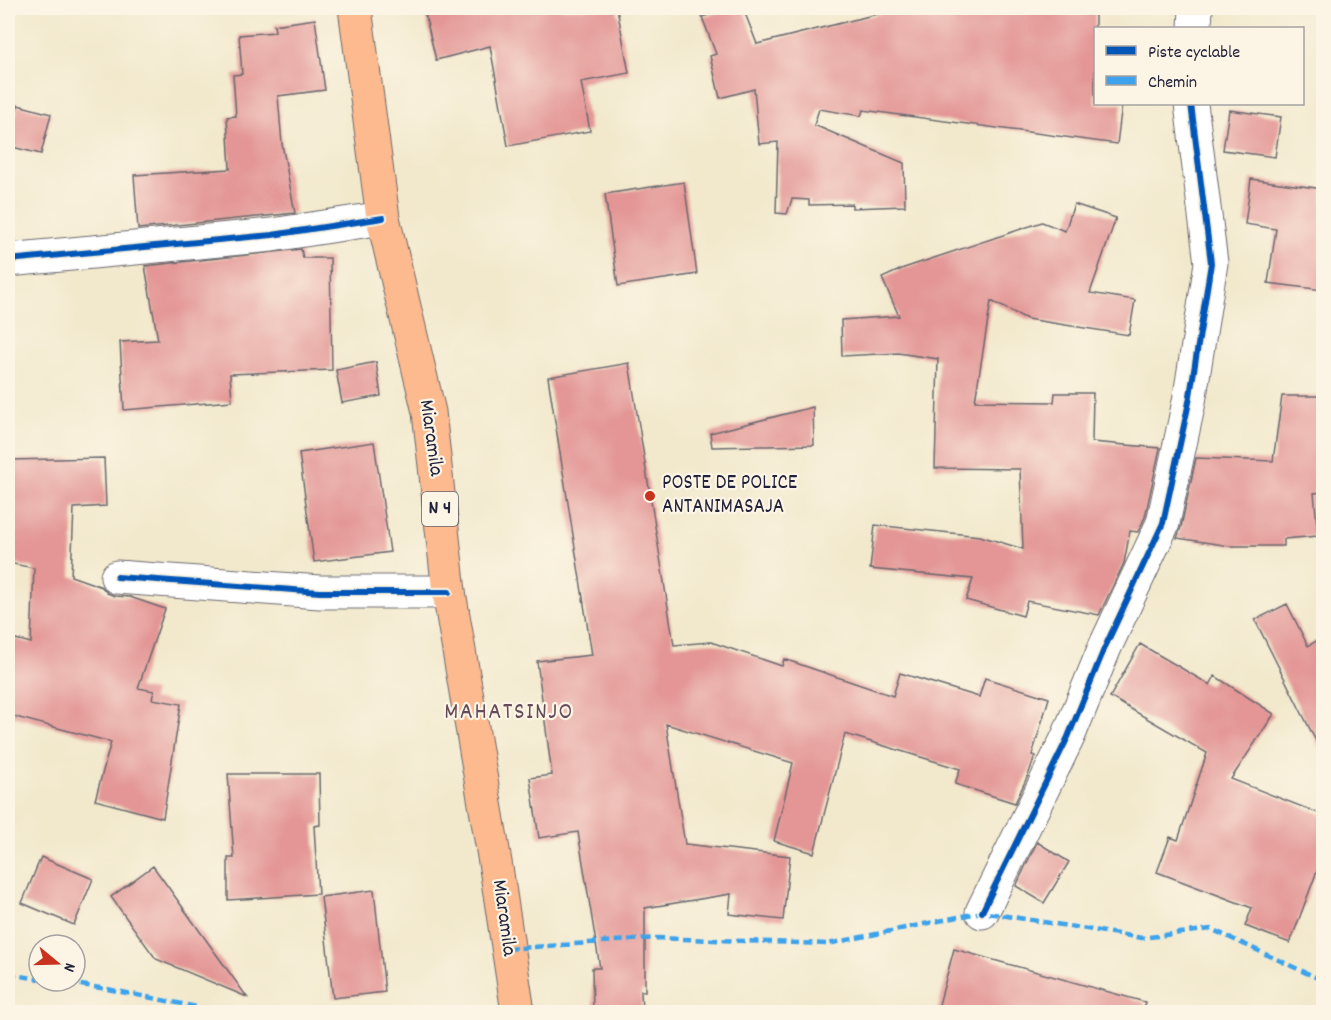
<svg xmlns="http://www.w3.org/2000/svg" width="1331" height="1020" font-family="Dekko,sans-serif">
	<style>
		.building { fill: #e39695 }
		.lines { fill: none; stroke-linecap: round; stroke-linejoin: round }
		.minor-casing { stroke: #6b686e; stroke-width: 35 }
		.primary-casing { stroke: #6b686e; stroke-width: 35 }
		.minor { stroke: #fff; stroke-width: 33 }
		.primary { stroke: #fcba8e; stroke-width: 33 }
		.quiet { stroke: #3ea2ec; stroke-width: 4.5; stroke-dasharray: 9 4.5; stroke-linecap: butt }
		.cycleway-casing { stroke: #fcf5e5; stroke-width: 10 }
		.cycleway { stroke: #0057b8; stroke-width: 6 }
		.poi-dot { fill: #c8321e; stroke: #fcf5e5; stroke-width: 2 }
		.labels { text-anchor: middle; dominant-baseline: central; stroke-width: 4.5; stroke-linejoin: round; paint-order: stroke }
		.shield { fill: #fcf5e5; stroke: #63616e; stroke-width: 1.5 }
		.shield-label { font-size: 20px; font-weight: bold; fill: #22223b }
		.street-label { font-size: 21px; fill: #22223b; stroke: #fcf5e5 }
		.poi-label { font-size: 21px; fill: #22223b; stroke: #fcf5e5; text-anchor: start }
		.quarter-label { font-size: 24px; letter-spacing: 1.5px; fill: #664b5a; stroke: #fcf5e5 }
	</style>
	<rect width="100%" height="100%" fill="#fcf5e5"/>
	<filter id="ink" filterUnits="userSpaceOnUse"><feTurbulence type="fractalNoise" baseFrequency=".0167" numOctaves="2"/><feDisplacementMap in="SourceGraphic" scale="12" xChannelSelector="R" yChannelSelector="G"/><feConvolveMatrix kernelMatrix="1 2 1 2 8 2 1 2 1" color-interpolation-filters="sRGB"/></filter>
	<filter id="wash" filterUnits="userSpaceOnUse"><feTurbulence type="fractalNoise" baseFrequency=".008" numOctaves="4" result="noise"/><feDisplacementMap in="SourceGraphic" scale="24" xChannelSelector="R" yChannelSelector="G"/><feGaussianBlur stdDeviation="1.35" result="paint"/><feColorMatrix in="noise" values="0 0 0 0 0 0 0 0 0 0 0 0 0 0 0 0 0 1.4 0 .05"/><feComposite in="paint" operator="in"/></filter>
	<g filter="url(#wash)">
		<rect width="100%" height="100%" fill="#f2e9cd"/>
		<g id="blocks">
			<path class="building" d="M 453,8 L 617,8 L 629,73 L 581,82 L 590,131 L 508,146 L 490,46 L 436,60 L 425,14 Z
				M 730,8 L 743,8 L 757,44 L 901,8 L 1095,8 L 1095,104 L 1122,104 L 1117,144 L 863,110 L 861,116 L 819,109 L 814,125 L 904,163 L 905,206 L 852,208 L 852,204 L 809,205 L 809,200 L 792,199 L 787,214 L 776,213 L 778,142 L 759,144 L 754,89 L 720,98 L 710,56 L 716,54 L 702,17 Z
				M 315,19 L 325,90 L 278,96 L 282,144 L 295,213 L 138,229 L 134,175 L 230,169 L 227,117 L 236,116 L 233,75 L 242,74 L 239,35 L 275,32 L 274,25 Z
				M 18,105 L 51,114 L 41,154 L 8,146 Z
				M 1229,110 L 1281,117 L 1275,157 L 1223,150 Z
				M 1251,179 L 1323,189 L 1323,290 L 1268,283 L 1276,229 L 1245,224 Z
				M 684,182 L 697,274 L 618,286 L 605,194 Z
				M 1074,204 L 1116,218 L 1090,293 L 1135,300 L 1129,335 L 1027,319 L 991,301 L 975,401 L 1054,402 L 1055,393 L 1093,393 L 1092,442 L 1160,448 L 1145,517 L 1138,532 L 1130,531 L 1124,563 L 1099,615 L 1027,601 L 1023,616 L 966,600 L 973,579 L 870,569 L 875,525 L 980,536 L 1023,549 L 1020,469 L 935,468 L 938,359 L 898,353 L 842,356 L 841,320 L 899,316 L 882,278 L 904,268 L 1042,222 L 1065,231 Z
				M 301,249 L 303,258 L 330,258 L 332,370 L 230,374 L 232,401 L 124,410 L 120,342 L 158,340 L 145,266 Z
				M 376,362 L 381,396 L 342,403 L 336,370 Z
				M 629,363 L 674,645 L 711,642 L 782,666 L 784,659 L 893,696 L 900,673 L 979,697 L 985,678 L 1049,698 L 1032,755 L 1035,756 L 1029,773 L 1015,803 L 955,784 L 960,769 L 845,734 L 814,853 L 774,841 L 793,763 L 666,724 L 685,844 L 790,856 L 783,920 L 729,914 L 731,894 L 645,908 L 645,991 L 641,991 L 642,1012 L 593,1012 L 592,968 L 600,968 L 578,832 L 539,838 L 530,778 L 552,775 L 537,661 L 592,655 L 548,377 Z
				M 1282,396 L 1323,396 L 1323,492 L 1314,493 L 1318,536 L 1284,539 L 1284,546 L 1230,546 L 1177,538 L 1181,527 L 1196,458 L 1273,461 Z
				M 813,407 L 814,445 L 712,447 L 710,433 Z
				M 374,442 L 390,552 L 314,562 L 299,453 Z
				M 104,458 L 106,506 L 74,508 L 71,576 L 102,587 L 107,593 L 115,596 L 130,597 L 165,609 L 138,688 L 154,691 L 152,699 L 181,704 L 163,818 L 95,800 L 111,742 L 8,715 L 8,637 L 31,643 L 34,568 L 8,563 L 8,460 Z
				M 1287,604 L 1308,646 L 1323,637 L 1323,755 L 1255,620 Z
				M 1140,644 L 1210,685 L 1215,676 L 1274,714 L 1231,779 L 1323,815 L 1323,855 L 1290,943 L 1245,926 L 1252,908 L 1157,872 L 1170,837 L 1178,840 L 1207,753 L 1110,697 Z
				M 228,774 L 319,774 L 320,825 L 314,826 L 318,894 L 228,900 L 228,858 L 234,858 Z
				M 1037,842 L 1069,862 L 1044,903 L 1016,886 Z
				M 41,857 L 93,879 L 74,925 L 22,903 Z
				M 153,866 L 247,997 L 156,959 L 111,897 Z
				M 374,890 L 385,992 L 333,998 L 321,897 Z
				M 954,949 L 1145,1002 L 1144,1012 L 937,1012 Z"/>
		</g>
	</g>
	<g filter="url(#ink)">
		<use href="#blocks" fill-opacity="0" stroke="#6b686e" stroke-width="1.5"/>
		<g class="lines">
			<defs>
				<path id="minor" d="M 1195,28 L 1196,8
					M 8,260 L 272,235 L 383,218
					M 117,577 L 320,592 L 449,592
					M 982,912 L 1068,737 L 1105,647 L 1163,523 L 1189,402 L 1211,263 L 1191,104"/>
				<path id="primary" d="M 355,8 L 383,218 L 429,412 L 449,592 L 497,874 L 518,1012"/>
			</defs>
			<use href="#minor" class="minor-casing"/>
			<use href="#primary" class="primary-casing"/>
			<use href="#minor" class="minor"/>
			<use href="#primary" class="primary"/>
			<path class="quiet" d="M 507,949 L 657,938 L 828,944 L 982,912 L 1142,938 L 1211,929 L 1324,981
				M 8,974 L 39,979
				M 54,981 L 107,989 L 222,1012"/>
			<defs>
				<path id="cycleway" d="M 8,260 L 272,235 L 383,218
					M 117,577 L 320,592 L 449,592
					M 982,912 L 1068,737 L 1105,647 L 1163,523 L 1189,402 L 1211,263 L 1191,104"/>
			</defs>
			<use href="#cycleway" class="cycleway-casing"/>
			<use href="#cycleway" class="cycleway"/>
		</g>
	</g>
	<circle class="poi-dot" cx="650" cy="496" r="6"/>
	<g class="labels">
		<rect class="shield" x="422" y="492" width="36" height="34" rx="4.5"/>
		<g class="shield-label">
			<text x="440" y="509">N 4</text>
		</g>
		<g class="street-label">
			<text transform="translate(430 438) rotate(82)">Miaramila</text>
			<text transform="translate(503 918) rotate(82)">Miaramila</text>
		</g>
		<g class="poi-label">
			<text x="662" y="484">POSTE DE POLICE<tspan x="662" dy="24">ANTANIMASAJA</tspan></text>
		</g>
		<g class="quarter-label">
			<text x="509" y="713">MAHATSINJO</text>
		</g>
	</g>
	<rect width="1331" height="1020" fill="none" stroke="#fcf5e5" stroke-width="30"/>
	<rect x="1094" y="27" width="210" height="78" fill="#fcf5e5" stroke="#a5a1a1" stroke-width="1.5"/>
	<rect x="1106" y="46" width="30" height="9" fill="#0057b8" stroke="#a5a1a1" stroke-width="1.5"/>
	<text x="1148" y="57" font-size="18" fill="#22223b">Piste cyclable</text>
	<rect x="1106" y="76" width="30" height="9" fill="#3ea2ec" stroke="#a5a1a1" stroke-width="1.5"/>
	<text x="1148" y="87" font-size="18" fill="#22223b">Chemin</text>
	<g transform="translate(57 963) rotate(109)"><circle r="28" fill="#fcf5e5" stroke="#a5a1a1" stroke-width="1.5"/>
	<path d="M0-4.5L10 22L0 15L-10 22Z" fill="#c8321e"/>
	<text y="-9" font-size="16" font-weight="bold" text-anchor="middle" fill="#22223b">N</text>
	</g>
</svg>
